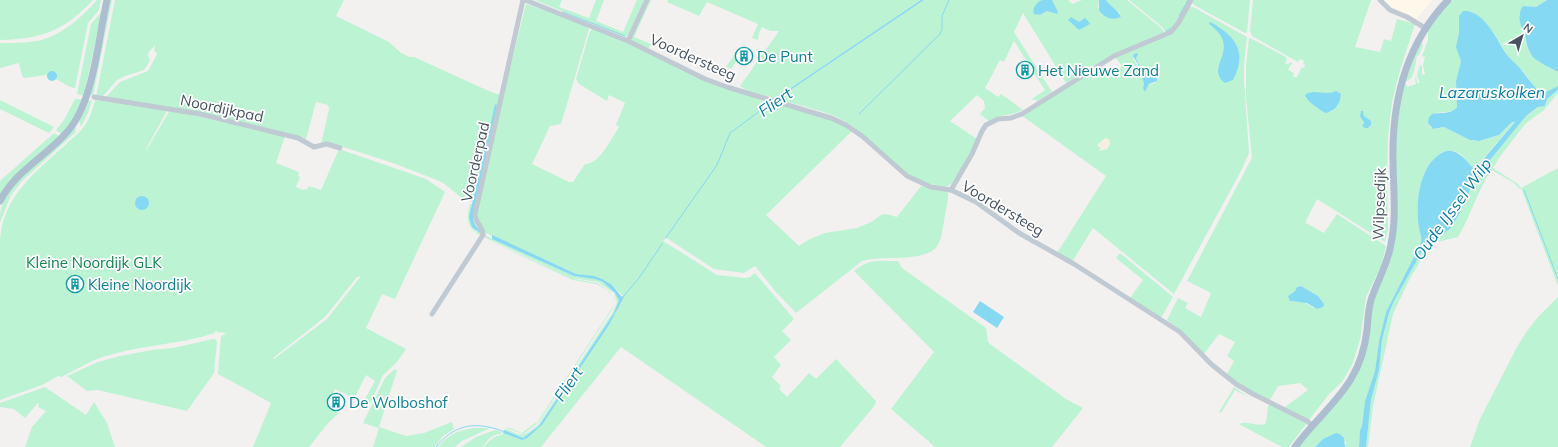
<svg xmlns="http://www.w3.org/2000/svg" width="1558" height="447" font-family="Mulish,sans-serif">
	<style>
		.commercial { fill: #fdf8e9 }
		.green { fill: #bcf3d3; fill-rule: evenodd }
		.sand { fill: #f5efe0 }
		.water { fill: #86d9f3 }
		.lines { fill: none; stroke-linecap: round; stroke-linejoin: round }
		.stream { stroke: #86d9f3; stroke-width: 1 }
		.minor { stroke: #c0cad3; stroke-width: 5 }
		.major { stroke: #aebed1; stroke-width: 7 }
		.labels { text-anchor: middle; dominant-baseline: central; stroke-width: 3.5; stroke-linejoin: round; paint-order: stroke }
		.culture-label { font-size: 15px; fill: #0d838f; stroke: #fff; text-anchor: start }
		.street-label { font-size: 15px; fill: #47535f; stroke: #fff }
		.park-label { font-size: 15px; fill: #108850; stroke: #fff }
		.water-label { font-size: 16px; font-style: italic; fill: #047fa6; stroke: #fff }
	</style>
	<rect width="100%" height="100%" fill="#f3f0f0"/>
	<path class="commercial" d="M 1382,0 L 1432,0 L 1416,20 L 1385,3 Z"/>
	<path class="green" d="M 0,0 L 93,0 C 64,31 42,39 0,40 Z
		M 97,0 L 101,0 L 99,10 L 88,23 L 75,88 L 70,87 L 56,79 L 56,73 L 53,71 L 46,75 L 25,78 L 22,76 L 19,63 L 0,68 L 0,43 C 12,43 25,43 37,41 C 61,36 81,18 97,0 Z
		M 108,0 L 112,0 L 93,96 L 90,95 Z
		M 115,0 L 344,0 L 336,16 L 389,42 L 400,52 L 409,57 L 414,57 L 491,92 L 501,95 L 477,203 L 496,104 L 495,104 L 472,202 L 462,198 L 442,182 L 393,163 L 334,144 L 321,144 L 329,109 L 328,105 L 316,102 L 306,139 L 302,137 L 213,116 L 106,97 L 120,82 L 148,71 L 157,54 L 154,50 L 155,45 L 149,52 L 148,55 L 150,61 L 144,70 L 125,76 L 117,80 L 103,96 L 96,97 Z
		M 535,0 L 562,0 L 559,7 L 589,18 L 596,0 L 604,0 L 596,21 L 623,32 L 637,0 L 645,0 L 628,35 L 625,37 Z
		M 648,0 L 651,0 L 634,37 L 651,44 L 648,49 L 632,41 L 631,39 Z
		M 668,0 L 921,0 L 776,98 L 750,92 L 740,86 L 779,31 L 770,31 L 762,27 L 759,33 L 758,40 L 752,38 L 758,24 L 707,2 L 699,16 L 667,2 Z
		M 924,0 L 1042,0 L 1035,6 L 1037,15 L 1041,15 L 1047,11 L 1057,14 L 1058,13 L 1052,0 L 1068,0 L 1072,4 L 1082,0 L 1099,0 L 1098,7 C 1105,14 1110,22 1121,17 L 1120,13 L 1112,8 L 1106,0 L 1127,0 L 1160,27 L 1165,33 L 1151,38 L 1066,83 L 1023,13 L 1014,32 L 1052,92 L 1038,101 L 1032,99 L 1045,90 L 1014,41 L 1004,62 L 1000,60 L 985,88 L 998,97 L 1001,94 L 1023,110 C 1012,116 999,114 989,121 L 980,114 L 985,108 L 984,101 L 977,95 L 950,121 L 977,139 C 973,148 956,183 948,186 C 944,187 940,186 936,185 C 904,180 880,147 855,128 C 833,111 803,107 777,99 Z
		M 1129,0 L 1190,0 L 1175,26 L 1166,32 L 1161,26 Z
		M 1192,0 L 1250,0 L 1247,32 L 1245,33 L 1194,5 L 1192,3 Z
		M 1253,0 L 1371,0 L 1355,47 L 1380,52 L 1384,39 L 1391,41 L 1397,19 L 1415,24 L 1400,70 L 1392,102 L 1388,137 L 1387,178 L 1388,230 L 1385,242 L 1317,199 L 1306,221 L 1306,223 L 1324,233 L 1337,214 L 1386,246 L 1381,266 L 1366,297 L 1360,340 L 1352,365 L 1342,382 L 1329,394 L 1309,420 L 1285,407 L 1308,390 L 1300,383 L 1278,386 L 1270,400 L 1252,392 L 1226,376 L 1234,361 L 1227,356 L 1235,342 L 1219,334 L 1204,354 L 1177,327 L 1167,320 L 1178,298 L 1188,303 L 1185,308 L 1201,317 L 1211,293 L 1187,281 L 1252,158 L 1246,98 L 1246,65 L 1249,38 L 1250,38 L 1286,57 L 1287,60 L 1285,63 L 1288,65 L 1290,62 L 1292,63 L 1288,70 L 1294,73 L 1293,76 L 1295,77 L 1297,77 L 1302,67 L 1304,68 L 1305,65 L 1303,64 L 1304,61 L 1300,59 L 1298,62 L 1252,36 L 1250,31 ZM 1311,92 L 1331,94 L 1335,92 L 1341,96 L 1338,106 L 1330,112 L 1318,107 L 1305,98 L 1305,96 ZM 1363,113 L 1364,116 L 1371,122 L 1371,125 L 1368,128 L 1362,125 L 1364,121 L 1360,118 ZM 1298,286 L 1301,286 L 1318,296 L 1314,308 L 1304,302 L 1292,302 L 1289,295 L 1295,291 Z
		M 1453,0 L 1547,0 L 1536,7 L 1525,6 L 1519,14 C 1521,20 1522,26 1524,32 C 1525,35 1525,40 1526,44 C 1530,59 1545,66 1558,72 L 1558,86 L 1545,93 C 1536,93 1529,79 1524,72 C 1519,67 1513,62 1509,57 C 1500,46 1478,0 1460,14 L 1459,33 L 1457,43 L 1461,61 L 1456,81 L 1457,107 L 1453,111 L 1436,113 L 1428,123 L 1431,128 L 1435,129 L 1444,127 L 1473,141 L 1483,140 L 1499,135 L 1512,122 L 1514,121 L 1514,123 L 1474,169 C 1469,165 1465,157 1460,154 C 1452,149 1443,150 1437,156 C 1419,171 1415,206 1419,228 C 1420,234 1422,236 1421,243 L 1386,312 L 1379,341 L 1375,371 L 1365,401 L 1362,426 L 1360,430 L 1359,447 L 1345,447 L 1346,441 L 1317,444 L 1315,447 L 1298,447 L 1350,384 L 1376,294 L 1387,270 L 1392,255 L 1396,138 L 1402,86 L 1406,84 L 1407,87 L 1416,84 L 1415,80 L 1416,75 L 1417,83 L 1420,83 L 1417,75 L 1420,65 L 1422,66 L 1422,75 L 1425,74 L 1423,65 L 1425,57 L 1422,56 L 1428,40 L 1428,29 L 1447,5 Z
		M 526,4 L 587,25 L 589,29 L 561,124 L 550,126 L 532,164 L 569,182 L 573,182 L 585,164 C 600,164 611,139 619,127 L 616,125 L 625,103 L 609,95 L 607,101 L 579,84 L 576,79 L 589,34 L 591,30 L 594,28 L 640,49 L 688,73 L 838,122 L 852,131 L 766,215 L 799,246 L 808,240 L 825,233 L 857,228 L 871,222 L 881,215 L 886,214 L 897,217 L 921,186 L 948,191 C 949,201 945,212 944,222 C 942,230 942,239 937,246 C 926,263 881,255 862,261 L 796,313 L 776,292 L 755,266 L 744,273 L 714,269 L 665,237 L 663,241 L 717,275 L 745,278 L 750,277 L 755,273 L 794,319 L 782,331 L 791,340 L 774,357 L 781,365 L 772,377 L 781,386 L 779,389 L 787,397 L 809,373 L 816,379 L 836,359 L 873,398 L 876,401 L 875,405 L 840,447 L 766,447 L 621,347 L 541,447 L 484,447 C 489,440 494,436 502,435 L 503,433 L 522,440 L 542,425 L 609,325 L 624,297 L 612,285 L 597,277 L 576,274 L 486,233 L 485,235 L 492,239 L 574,276 L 595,279 L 603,282 L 615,293 L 619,300 L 614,313 L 539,426 L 523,438 L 504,430 L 506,429 C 524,437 522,437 538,425 L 613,312 L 617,302 L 614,293 L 598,282 L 573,278 L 484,237 L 477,221 L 476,213 L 505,88 Z
		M 1189,7 L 1193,7 L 1247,37 L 1244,64 L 1244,81 L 1249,153 L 1241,171 L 1174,294 L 1093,228 L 1072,262 L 1057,253 L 1106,176 L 1021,115 L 1097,67 L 1110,77 L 1122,66 L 1115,57 L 1167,35 ZM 1138,55 L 1136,58 L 1142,70 L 1158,75 L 1155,83 L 1148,85 L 1145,91 L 1143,87 L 1144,83 L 1142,78 L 1144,72 L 1141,71 L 1133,58 Z
		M 102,11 L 84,96 L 77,94 L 91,24 Z
		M 1421,41 L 1423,45 L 1419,55 L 1417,56 C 1415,64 1415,80 1406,81 L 1405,79 Z
		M 740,47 L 745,49 L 731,69 L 726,67 Z
		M 1558,90 L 1558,93 L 1544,110 L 1525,124 L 1499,158 L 1493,168 L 1518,184 L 1521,188 L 1558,168 L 1558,286 L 1521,188 L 1520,189 L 1514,183 L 1492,170 C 1478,188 1471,216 1458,237 L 1437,242 L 1430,246 L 1410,278 L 1393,314 L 1373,406 L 1368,447 L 1366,447 L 1371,400 L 1379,370 L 1382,340 L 1389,313 L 1394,301 L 1425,246 L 1450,229 L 1461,211 L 1472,185 L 1485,166 L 1526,116 L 1539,107 L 1546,105 L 1547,99 Z
		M 75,99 L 82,99 C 79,112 70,125 61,134 L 56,130 L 64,120 Z
		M 0,100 L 54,127 L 49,133 L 0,109 Z
		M 92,100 L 88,113 L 81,127 L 79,120 L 88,101 Z
		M 95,100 L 168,109 L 146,149 L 147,149 L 170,110 L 285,136 L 276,163 L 299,172 L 298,176 L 300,177 L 296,187 L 303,190 L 307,189 L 309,186 L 321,190 L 339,149 L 426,179 L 445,192 L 395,299 L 382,294 L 366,328 L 406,349 L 397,362 L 383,375 L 370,404 L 364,401 L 375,381 L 366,375 L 354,398 L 335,389 L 329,401 L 335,411 L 339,413 L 329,422 L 309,447 L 253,447 L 271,403 L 218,374 L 221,336 L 226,334 L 222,332 L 219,333 L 216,331 L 214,332 L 215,333 C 178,345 137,345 100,358 C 86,363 74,371 61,377 L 58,376 L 42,385 L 0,400 L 0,240 C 3,197 34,173 63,147 C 70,140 79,134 85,125 C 90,118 93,109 95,100 ZM 361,276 L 327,319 L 274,359 L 273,358 L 325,317 L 357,277 Z
		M 75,126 L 76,132 L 22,181 L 11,195 L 0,223 C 0,207 2,201 11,188 Z
		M 54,133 L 59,136 L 0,195 L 0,182 L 1,180 Z
		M 470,204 L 472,205 C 469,219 469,220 477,232 L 481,232 C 477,225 472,223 473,214 L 474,214 L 482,230 L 481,236 C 467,227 466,220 470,204 Z
		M 483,238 L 575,279 L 597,283 L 609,291 L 615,300 L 613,308 L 540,420 L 534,426 L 523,434 L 507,428 L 508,427 L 522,433 L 538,421 L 614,305 L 615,299 L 607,290 L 596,284 L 573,280 Z
		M 1120,253 L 1173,297 L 1161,318 L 1130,298 L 1143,280 L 1116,258 Z
		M 898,261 L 902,268 L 986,328 L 988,342 L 990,344 L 1066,399 L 1083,408 L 1052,447 L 935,447 L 891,409 L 934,352 L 854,271 C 869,258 880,261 898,261 Z
		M 1558,297 L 1558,447 L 1470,447 L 1480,419 L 1517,347 L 1527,331 L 1538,317 Z
		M 213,339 L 215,339 L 217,342 L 214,373 L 187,411 L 98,390 L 87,391 L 67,376 L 98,362 L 120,356 L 152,350 L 173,348 Z
		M 395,369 L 397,371 L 379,427 L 406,436 L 424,433 L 452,422 L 454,429 L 443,436 L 435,447 L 373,447 L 379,428 L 363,423 L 385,378 Z
		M 45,387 L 86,415 L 94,402 L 107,423 L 115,447 L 25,447 L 32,427 L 46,411 L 38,407 L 39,403 L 38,403 L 25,418 L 14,409 L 0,407 L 0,403 Z
		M 1234,387 L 1248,397 L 1235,390 L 1221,413 L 1219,412 Z
		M 1269,404 L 1307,423 L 1289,447 L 1282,447 L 1239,424 C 1247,420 1256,427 1265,424 C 1268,420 1266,411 1269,404 Z
		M 474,428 L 490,428 L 462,441 L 455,447 L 438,447 C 448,435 458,430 474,428 Z
		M 495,430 L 502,432 L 501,434 C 492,434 488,439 483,447 L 461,447 L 476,437 Z"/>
	<path class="sand" d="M 1105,138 L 1109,139 L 1110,144 L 1107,149 L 1100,151 L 1099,150 L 1101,148 L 1097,146 L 1098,144 Z"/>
	<path class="water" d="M 921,0 L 924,0 L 777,99 L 776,98 Z
		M 1042,0 L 1052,0 L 1058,12 L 1057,14 L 1047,11 L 1040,15 L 1034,14 C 1032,8 1036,3 1042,0 Z
		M 1099,0 L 1106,0 C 1110,6 1119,11 1121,17 C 1113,21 1104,18 1099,10 Z
		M 1547,0 L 1558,0 L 1558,72 C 1550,68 1539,63 1533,57 C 1527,49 1526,43 1525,33 C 1525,32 1522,29 1522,28 C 1519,21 1518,12 1523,6 L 1536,7 Z
		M 1463,11 C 1485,9 1497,42 1508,56 C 1513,62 1519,66 1523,72 C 1529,79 1535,90 1544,93 L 1558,86 L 1558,90 L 1547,99 L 1545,106 L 1538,107 L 1526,116 L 1485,166 L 1472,185 L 1461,211 L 1450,229 L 1425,246 L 1394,301 L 1389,313 L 1382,340 L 1379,370 L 1371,400 L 1366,447 L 1359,447 L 1360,430 L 1362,426 L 1365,401 L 1375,371 L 1379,341 L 1386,312 L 1421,243 C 1422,236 1420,234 1419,228 C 1415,205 1419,167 1440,154 C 1454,144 1465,159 1473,168 L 1476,168 L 1515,122 L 1512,122 L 1499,135 L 1479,141 L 1470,140 L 1444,127 L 1433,129 L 1428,123 L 1429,117 L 1432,114 C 1440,112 1451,115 1457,107 L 1456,81 L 1461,61 L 1456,47 L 1459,33 L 1459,16 Z
		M 1071,17 L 1079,22 L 1085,18 L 1088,21 L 1090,24 L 1079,30 L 1068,20 Z
		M 1209,22 C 1214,23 1218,27 1223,30 C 1241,44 1244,59 1233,80 L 1225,83 C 1203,67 1244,49 1209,24 Z
		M 1137,53 L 1138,55 L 1136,58 L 1141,69 L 1158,75 L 1157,81 L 1149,84 L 1145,92 L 1143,88 L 1144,83 L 1142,78 L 1144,72 L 1139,69 L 1138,64 L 1133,56 L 1134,54 Z
		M47 76a5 5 0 1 1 10 0a5 5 0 1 1-10 0Z
		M 1336,91 L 1341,94 C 1340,105 1336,110 1326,113 C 1321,111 1307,101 1305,96 L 1306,94 C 1316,89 1326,96 1336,91 Z
		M 495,104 L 497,105 L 473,216 C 473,224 477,227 481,232 L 480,233 L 472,227 L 469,217 Z
		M 1361,111 L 1363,111 L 1364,116 L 1371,121 L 1371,125 L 1368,128 L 1365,128 L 1362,126 L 1364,122 L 1360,117 Z
		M135 203a7 7 0 1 1 14 0a7 7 0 1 1-14 0Z
		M 492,235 L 576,274 L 594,276 L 602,279 L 612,285 L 621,296 L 624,297 L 609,325 L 542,425 L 527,438 L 522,440 L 503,433 L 504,430 L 523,438 L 539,426 L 614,313 L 619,300 L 615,293 L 603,282 L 595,279 L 574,276 L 492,239 Z
		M 1301,286 L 1318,296 L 1324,304 L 1323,307 L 1317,309 L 1307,303 L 1290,301 L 1288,296 L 1295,291 L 1297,287 Z
		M 980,301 L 1004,317 L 997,328 L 973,312 Z
		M 1336,433 L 1340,434 L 1344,438 L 1345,447 L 1315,447 L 1323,439 Z"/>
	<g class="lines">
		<path class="stream" d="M 563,12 L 625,36
			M 1179,16 L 1188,0
			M 1166,31 L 1171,28
			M 859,114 L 940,34 L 942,29 L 942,16 L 949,0
			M 1524,190 L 1558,279
			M 665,239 L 717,165 L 730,133 L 772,102
			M 623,297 L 639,278 L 662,244
			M 436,447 C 455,423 477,421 505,432"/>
		<path class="minor" d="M 525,0 L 628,41 L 705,79 L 727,87 L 831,118 L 846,125 L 862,136 L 907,176 L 931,187 L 951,190 L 976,202 L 1019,233 L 1074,264 L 1180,332 L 1211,364 L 1236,384 L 1253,394 L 1307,421 L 1313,426
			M 1380,0 L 1390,10 L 1407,17 L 1425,28
			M 628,41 L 647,0
			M 94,97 L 200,114 L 298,138 L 314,147 L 327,144 L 340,148
			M 951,190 L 972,154 L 982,131 L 986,125 L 998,119 L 1011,118 L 1022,114 L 1114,56 L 1171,32 L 1179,22 L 1191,0
			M 432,314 L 483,235 C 483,226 475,223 475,214 L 523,0"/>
		<path class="major" d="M 0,201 C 15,171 47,156 68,131 C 94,101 98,39 107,0
			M 1295,447 C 1312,423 1336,404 1351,379 C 1360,364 1365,348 1367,330 C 1368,320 1368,310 1371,300 C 1377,281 1388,264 1391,244 C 1397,216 1393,187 1393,159 C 1392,99 1406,44 1448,0"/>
	</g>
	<defs>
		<symbol id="building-ring" viewBox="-11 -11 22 22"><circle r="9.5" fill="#fff" stroke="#0f9aa8" stroke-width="1.5"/><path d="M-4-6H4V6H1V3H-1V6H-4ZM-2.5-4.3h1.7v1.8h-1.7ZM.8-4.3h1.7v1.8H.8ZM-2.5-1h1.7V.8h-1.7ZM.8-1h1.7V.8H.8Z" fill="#0f9aa8"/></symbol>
	</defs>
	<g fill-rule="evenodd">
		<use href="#building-ring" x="734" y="46" width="20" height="20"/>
		<use href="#building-ring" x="1015" y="60" width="20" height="20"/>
		<use href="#building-ring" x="65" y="274" width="20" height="20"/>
		<use href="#building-ring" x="326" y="392" width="20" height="20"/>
	</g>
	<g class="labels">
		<g class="culture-label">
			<text x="757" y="56">De Punt</text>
			<text x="1038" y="70">Het Nieuwe Zand</text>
			<text x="88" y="284">Kleine Noordijk</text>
			<text x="349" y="402">De Wolboshof</text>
		</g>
		<g class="street-label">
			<text transform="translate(693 57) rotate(24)">Voordersteeg</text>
			<text transform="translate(222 108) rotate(12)">Noordijkpad</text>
			<text transform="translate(475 162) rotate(-77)">Voorderpad</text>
			<text transform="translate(1379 204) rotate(-88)">Wilpsedijk</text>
			<text transform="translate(1003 208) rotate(31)">Voordersteeg</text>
		</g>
		<g class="park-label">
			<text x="94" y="262">Kleine Noordijk GLK</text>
		</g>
		<g class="water-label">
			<text x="1492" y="92">Lazaruskolken</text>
			<text transform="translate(775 102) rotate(-35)">Fliert</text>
			<text transform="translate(1452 209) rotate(-54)">Oude IJssel Wilp</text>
			<text transform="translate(568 384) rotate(-56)">Fliert</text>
		</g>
	</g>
	<g transform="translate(1522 36) rotate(38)" stroke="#ffffff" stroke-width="3" paint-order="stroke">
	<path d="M0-3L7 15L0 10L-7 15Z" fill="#47535f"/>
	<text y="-6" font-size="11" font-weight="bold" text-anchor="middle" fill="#47535f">N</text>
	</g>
</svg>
